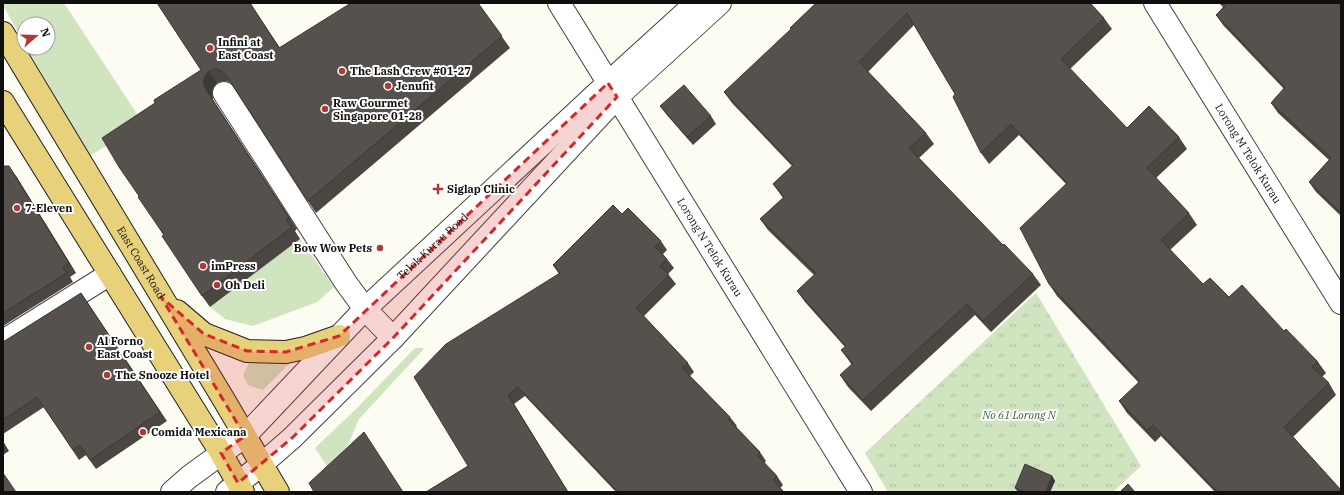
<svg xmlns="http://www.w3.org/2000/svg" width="1344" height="495" font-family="'IBM Plex Serif',serif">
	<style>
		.grass { fill: #d1e4c0 }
		.park { fill: url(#park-tufts) }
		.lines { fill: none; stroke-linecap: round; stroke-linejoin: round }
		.minor-casing { stroke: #424242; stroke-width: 24 }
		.major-casing { stroke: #202020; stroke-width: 24 }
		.minor { stroke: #fff; stroke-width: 22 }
		.major { stroke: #e7d17a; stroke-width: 22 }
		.wall { fill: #4b4642 }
		.shaded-wall { fill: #3d3936 }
		.building { fill: #57514d; stroke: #3d3936 }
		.marked { fill: #d62828; fill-opacity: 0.2; stroke: #d62828; stroke-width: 3; stroke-dasharray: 8 5; stroke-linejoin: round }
		.poi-dot { fill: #ae3939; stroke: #fff; stroke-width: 1.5 }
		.labels { text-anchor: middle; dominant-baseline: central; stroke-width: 4; stroke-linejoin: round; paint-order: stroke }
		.poi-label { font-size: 11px; font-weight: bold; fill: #0f0f0f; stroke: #fff; text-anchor: start }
		.street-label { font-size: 11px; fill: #0f0f0f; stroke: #fff }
		.park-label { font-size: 11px; font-style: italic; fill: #315f27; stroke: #fff }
	</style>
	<defs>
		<pattern id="park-tufts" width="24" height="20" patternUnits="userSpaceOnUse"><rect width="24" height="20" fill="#d1e4c0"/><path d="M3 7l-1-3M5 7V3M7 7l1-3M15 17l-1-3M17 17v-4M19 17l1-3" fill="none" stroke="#b2c2a4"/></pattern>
	</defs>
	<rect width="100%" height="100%" fill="#fdfcf3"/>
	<path class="grass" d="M 3,3 L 64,3 L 143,123 L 90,156 L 27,48 L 48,48 L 48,24 L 24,24 L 24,43 L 3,5 Z
		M 300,239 L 334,287 L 317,302 L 253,326 L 225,319 L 210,307 Z
		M 415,348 L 423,348 L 423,350 L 359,419 L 348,445 L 327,466 L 315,448 L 356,409 Z
		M 291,362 L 263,390 L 248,385 L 243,375 L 249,363 Z"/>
	<path class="park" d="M 1036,293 L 1141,466 L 1113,492 L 888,492 L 865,453 Z"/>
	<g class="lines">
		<defs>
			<g id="minor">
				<path id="s1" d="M 559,3 L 861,492"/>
				<path id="s2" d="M 1155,3 L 1341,303"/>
				<path d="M 224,93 L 346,283 L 365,309 L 393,338"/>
				<path d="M 3,341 L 110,274"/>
				<path id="s3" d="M 172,492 L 189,477 L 245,436 L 365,309 L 608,83 L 696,3"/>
				<path d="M 227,492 L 261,465 L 292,438 L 393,338 L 617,97 L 720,3"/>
			</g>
			<g id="major">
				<path id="s4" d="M 3,33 L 224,400 L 278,492"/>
				<path d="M 3,102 L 221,453 L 243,492"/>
				<path d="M 177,311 L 204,334 L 247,351 L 286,352 L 305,348 L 339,336"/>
			</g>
		</defs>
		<use href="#minor" class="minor-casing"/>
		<use href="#major" class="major-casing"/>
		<use href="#minor" class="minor"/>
		<use href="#major" class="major"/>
	</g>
	<path class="wall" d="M 157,3 L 250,3 L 280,48 L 478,3 L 510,48 L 316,213 L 308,201 L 233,85 L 230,82 L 224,81 L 217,83 L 213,88 L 212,93 L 213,100 L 297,229 L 295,231 L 300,239 L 210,307 L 202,296 L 139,196 L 155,103 L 201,70 Z
		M 1219,3 L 1341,3 L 1341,216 L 1316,192 L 1309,182 L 1329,160 L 1278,113 L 1271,103 L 1284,89 L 1223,25 L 1216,15 L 1223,7 Z
		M 828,4 L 1104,18 L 1112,29 L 1070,69 L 1127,128 L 1179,137 L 1187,149 L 1156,178 L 1189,213 L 1197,225 L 1170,250 L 1203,284 L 1229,297 L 1284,331 L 1318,362 L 1326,373 L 1322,377 L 1329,383 L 1336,395 L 1293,437 L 1341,492 L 1215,492 L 1161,436 L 1155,442 L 1127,413 L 1119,401 L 1139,383 L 1057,296 L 1049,284 L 1066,184 L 1019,135 L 989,164 L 981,153 L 955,94 L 914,25 L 868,72 L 926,133 L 934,144 L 919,158 L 1003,245 L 1033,274 L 1041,285 L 991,332 L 975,315 L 871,411 L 848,387 L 840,375 L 852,365 L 841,350 L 845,347 L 805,302 L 797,291 L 814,275 L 768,230 L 760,219 L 783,198 L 773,184 L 792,166 L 732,103 L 724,92 Z
		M 660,106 L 711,116 L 716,124 L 693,145 L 666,114 Z
		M 3,166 L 16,176 L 76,273 L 70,277 L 73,282 L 3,326 Z
		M 661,241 L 667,250 L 663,254 L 667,259 L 674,268 L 668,274 L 676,284 L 644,316 L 688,363 L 694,372 L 690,376 L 730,417 L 737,426 L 736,427 L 760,452 L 766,461 L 764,463 L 777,476 L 783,485 L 780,488 L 784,492 L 616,492 L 525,396 L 514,404 L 568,492 L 426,492 L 468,466 L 559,274 L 553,265 Z
		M 81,293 L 167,421 L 96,469 L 86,455 L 79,460 L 44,407 L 3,434 L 3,342 Z
		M 3,441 L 9,451 L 3,455 Z
		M 1052,476 L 1055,481 L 1050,492 L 1018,492 L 1015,488 Z"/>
	<path class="shaded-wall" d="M 250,3 L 287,59 L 279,48 Z
		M 209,71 L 217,83 L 213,88 L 212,93 L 213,100 L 297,229 L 289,218 L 205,88 L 203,82 L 205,76 Z
		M 9,166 L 16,176 L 76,273 L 69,263 Z
		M 508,395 L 514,404 L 568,492 Z
		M 1052,476 L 1055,481 L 1050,492 L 1046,492 Z"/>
	<path class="building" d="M 157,3 L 250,3 L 279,48 L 351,3 L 478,3 L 502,36 L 308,201 L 226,75 L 222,71 L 216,69 L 209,71 L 205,76 L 203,82 L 205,88 L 289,218 L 286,220 L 292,227 L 202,296 L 162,236 L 164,235 L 138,197 L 139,196 L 119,167 L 102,138 L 155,103 L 154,100 L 201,70 Z
		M 816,3 L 827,3 L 828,4 L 829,3 L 1090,3 L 1104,18 L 1061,59 L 1127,128 L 1149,106 L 1179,137 L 1147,168 L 1189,213 L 1161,240 L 1203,284 L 1210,278 L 1229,297 L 1242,285 L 1284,331 L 1286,329 L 1318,362 L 1312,367 L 1329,383 L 1284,427 L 1341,490 L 1341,492 L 1218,492 L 1153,425 L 1147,430 L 1119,401 L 1140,381 L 1049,284 L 1020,228 L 1067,183 L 1011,124 L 981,153 L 953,97 L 955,94 L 907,13 L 859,62 L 926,133 L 909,148 L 1003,245 L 1004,244 L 1033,274 L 983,321 L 967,304 L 863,400 L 840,375 L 853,363 L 841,350 L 846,346 L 797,291 L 816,273 L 760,219 L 784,197 L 773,184 L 793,165 L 724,92 L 791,29 L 790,28 Z
		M 1222,3 L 1341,3 L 1341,213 L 1309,182 L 1331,158 L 1271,103 L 1285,87 L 1216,15 L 1225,6 Z
		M 684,85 L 711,116 L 687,137 L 660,106 Z
		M 3,166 L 9,166 L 69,263 L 63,267 L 67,273 L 3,313 Z
		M 613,205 L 622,214 L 628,208 L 661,241 L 655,247 L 667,259 L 660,266 L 669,275 L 636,308 L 688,363 L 682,368 L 730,417 L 728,419 L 760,452 L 757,455 L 777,476 L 773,480 L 784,492 L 618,492 L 518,387 L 508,395 L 568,492 L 426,492 L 468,466 L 414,377 L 446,344 L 560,273 L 553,265 Z
		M 81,293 L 160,412 L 90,460 L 80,445 L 73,450 L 37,397 L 3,420 L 3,342 Z
		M 364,432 L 403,492 L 314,492 L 309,483 Z
		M 1025,464 L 1052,476 L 1046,492 L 1026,492 L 1015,488 Z
		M 3,473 L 16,492 L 3,492 Z
		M 1128,484 L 1135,492 L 1120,492 Z"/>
	<path class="marked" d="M 608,83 L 617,97 L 393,338 L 292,438 L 238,483 L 221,453 L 245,436 L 161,297 L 204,334 L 247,351 L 286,352 L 339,336 Z"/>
	<g class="poi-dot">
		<circle cx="210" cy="48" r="4"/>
		<circle cx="342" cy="71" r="4"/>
		<circle cx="388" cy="86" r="4"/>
		<circle cx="325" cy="109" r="4"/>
		<path d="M436 183h4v4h4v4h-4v4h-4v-4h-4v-4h4z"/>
		<circle cx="17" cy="208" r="4"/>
		<circle cx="380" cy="248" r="4"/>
		<circle cx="203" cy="266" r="4"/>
		<circle cx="217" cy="285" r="4"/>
		<circle cx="89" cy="347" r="4"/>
		<circle cx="107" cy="375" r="4"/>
		<circle cx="143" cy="432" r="4"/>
	</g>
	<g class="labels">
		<g class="poi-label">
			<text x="218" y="42">Infini at<tspan x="218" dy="13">East Coast</tspan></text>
			<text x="350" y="71">The Lash Crew #01-27</text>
			<text x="396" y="86">Jenufit</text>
			<text x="333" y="103">Raw Gourmet<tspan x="333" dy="13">Singapore 01-28</tspan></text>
			<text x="447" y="189">Siglap Clinic</text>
			<text x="25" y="208">7-Eleven</text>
			<text x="372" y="248" text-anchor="end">Bow Wow Pets</text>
			<text x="211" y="266">imPress</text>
			<text x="225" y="285">Oh Deli</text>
			<text x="97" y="341">Al Forno<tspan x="97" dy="13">East Coast</tspan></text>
			<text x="115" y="375">The Snooze Hotel</text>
			<text x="151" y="432">Comida Mexicana</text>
		</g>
		<g class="street-label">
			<text stroke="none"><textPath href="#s2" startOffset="177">Lorong M Telok Kurau</textPath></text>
			<text stroke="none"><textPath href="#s3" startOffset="359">Telok Kurau Road</textPath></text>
			<text stroke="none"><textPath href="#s1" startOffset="287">Lorong N Telok Kurau</textPath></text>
			<text stroke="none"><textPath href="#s4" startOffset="268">East Coast Road</textPath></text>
		</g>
		<g class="park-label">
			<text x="1019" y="415">No 61 Lorong N</text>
		</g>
	</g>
	<rect width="1344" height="495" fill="none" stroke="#0f0f0f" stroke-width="8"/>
	<g transform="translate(36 36) rotate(70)"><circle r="19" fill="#ffffff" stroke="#9f9f9f"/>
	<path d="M0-3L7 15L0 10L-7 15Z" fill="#ae3939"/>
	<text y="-6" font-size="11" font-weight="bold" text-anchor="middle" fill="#0f0f0f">N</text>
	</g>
</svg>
